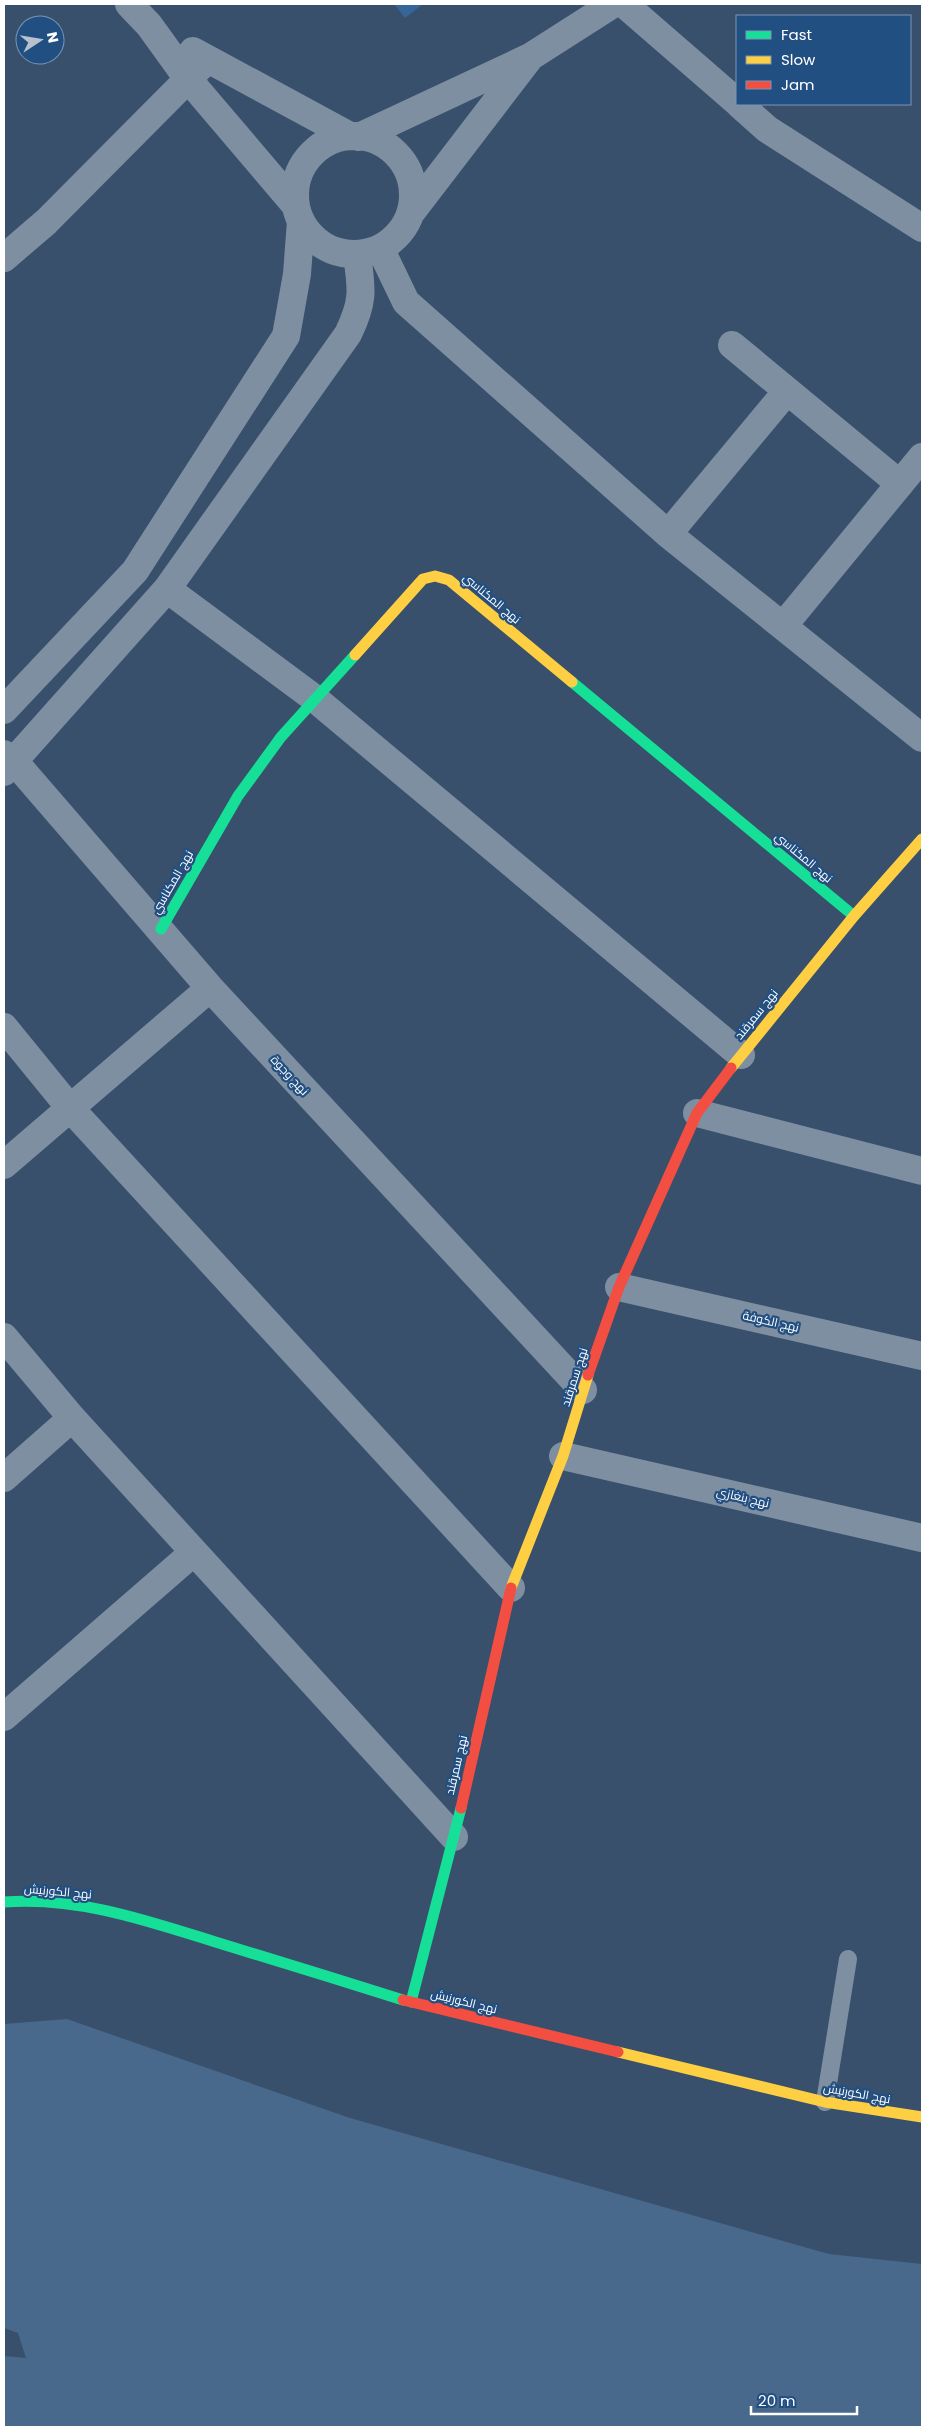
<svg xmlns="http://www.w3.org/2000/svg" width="926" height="2431" font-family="Poppins,Cairo,sans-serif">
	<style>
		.green { fill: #366699 }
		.water { fill: #48688c }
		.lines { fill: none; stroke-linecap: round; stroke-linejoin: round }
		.lane { stroke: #7e8fa2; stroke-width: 18 }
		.street { stroke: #7e8fa2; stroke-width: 28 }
		.fast { stroke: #16e098; stroke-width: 11 }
		.slow { stroke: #ffcf43; stroke-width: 11 }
		.jam { stroke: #f24e42; stroke-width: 11 }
		.labels { text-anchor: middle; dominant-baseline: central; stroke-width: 4.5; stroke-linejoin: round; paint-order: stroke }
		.street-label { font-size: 12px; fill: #fff; stroke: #224f82 }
	</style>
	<rect width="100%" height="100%" fill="#38506c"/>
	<path class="green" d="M 394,4 L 423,4 L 405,18 Z"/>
	<path class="water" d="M 67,2019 L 350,2118 L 829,2254 L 922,2264 L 922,2427 L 4,2427 L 4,2356 L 26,2358 L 18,2333 L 4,2328 L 4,2024 Z"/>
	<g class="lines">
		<path class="lane" d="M 825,2102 L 848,1959"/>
		<path class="street" d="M 129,4 L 149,25 L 188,79 L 296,206
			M 624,4 L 737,102
			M 193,51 L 350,136
			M 739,104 L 767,129 L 922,228
			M295 195a59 59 0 1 1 118 0a59 59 0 1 1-118 0Z
			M 359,137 L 530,57 L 613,4
			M 410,214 L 528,60
			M 380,248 L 406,302 L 668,534 L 922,738
			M 4,258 L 46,222 L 207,60
			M 732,345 L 900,484
			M 668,534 L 787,391
			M 167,589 L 314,698 L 741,1055
			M 783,626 L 922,457
			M 4,710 L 135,571 L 286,336 L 297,274 L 301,221
			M 4,754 L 14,761 L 210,988 L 583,1390
			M 4,772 L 167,589 L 348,334 C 364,301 362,290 357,255
			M 4,1027 L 70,1108 L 511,1588
			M 697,1113 L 922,1171
			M 4,1165 L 210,988
			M 619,1287 L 922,1356
			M 4,1337 L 72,1418 L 454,1837
			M 563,1456 L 922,1538
			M 4,1478 L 72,1418
			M 4,1717 L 194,1552"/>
		<path class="fast" d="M 572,682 L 854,916
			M 161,929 L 238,796 L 281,737 L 355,655
			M 4,1902 C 79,1896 151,1922 222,1944 C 282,1962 343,1981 403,2000
			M 411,2002 L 461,1808"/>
		<path class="slow" d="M 355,655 L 423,579 L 435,576 L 449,580 L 572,682
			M 731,1068 L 854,916 L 922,839
			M 511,1588 L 563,1456 L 588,1375
			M 618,2052 L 825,2102 L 922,2117"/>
		<path class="jam" d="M 588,1375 L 619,1287 L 697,1113 L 731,1068
			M 461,1808 L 511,1588
			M 403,2000 L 618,2052"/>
	</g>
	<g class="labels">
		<g class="street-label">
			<text transform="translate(492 598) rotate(40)">نهج المكناسي</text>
			<text transform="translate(804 857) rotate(40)">نهج المكناسي</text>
			<text transform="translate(172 882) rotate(-60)">نهج المكناسي</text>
			<text transform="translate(756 1014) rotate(-51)">نهج سمرقند</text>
			<text transform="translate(290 1075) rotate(47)">نهج وجوة</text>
			<text transform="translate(771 1321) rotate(13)">نهج الكوفة</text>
			<text transform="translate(574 1377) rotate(-72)">نهج سمرقند</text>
			<text transform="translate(743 1497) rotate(13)">نهج بنغازي</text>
			<text transform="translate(456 1765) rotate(-77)">نهج سمرقند</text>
			<text transform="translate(58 1891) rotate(5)">نهج الكورنيش</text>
			<text transform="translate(464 2001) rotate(14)">نهج الكورنيش</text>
			<text transform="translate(857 2093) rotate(10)">نهج الكورنيش</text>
		</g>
	</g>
	<rect width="926" height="2431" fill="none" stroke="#ffffff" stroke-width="10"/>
	<rect x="736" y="15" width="175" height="90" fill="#224f82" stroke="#7a95b4"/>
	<rect x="746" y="31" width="25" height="8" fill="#16e098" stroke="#7a95b4"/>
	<text x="781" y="40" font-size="15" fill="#ffffff">Fast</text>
	<rect x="746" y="56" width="25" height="8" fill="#ffcf43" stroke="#7a95b4"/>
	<text x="781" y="65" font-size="15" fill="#ffffff">Slow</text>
	<rect x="746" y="81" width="25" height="8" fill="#f24e42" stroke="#7a95b4"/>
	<text x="781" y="90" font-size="15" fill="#ffffff">Jam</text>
	<g transform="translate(40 40) rotate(78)"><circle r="24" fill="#224f82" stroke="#7a95b4"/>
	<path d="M0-4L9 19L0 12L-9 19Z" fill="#b9c2cc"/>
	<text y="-8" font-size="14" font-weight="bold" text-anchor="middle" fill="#ffffff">N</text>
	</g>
	<path d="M751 2406v8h106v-8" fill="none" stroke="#ffffff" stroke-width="2.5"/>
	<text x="758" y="2406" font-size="15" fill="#ffffff" stroke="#224f82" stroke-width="4" paint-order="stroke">20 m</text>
</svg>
